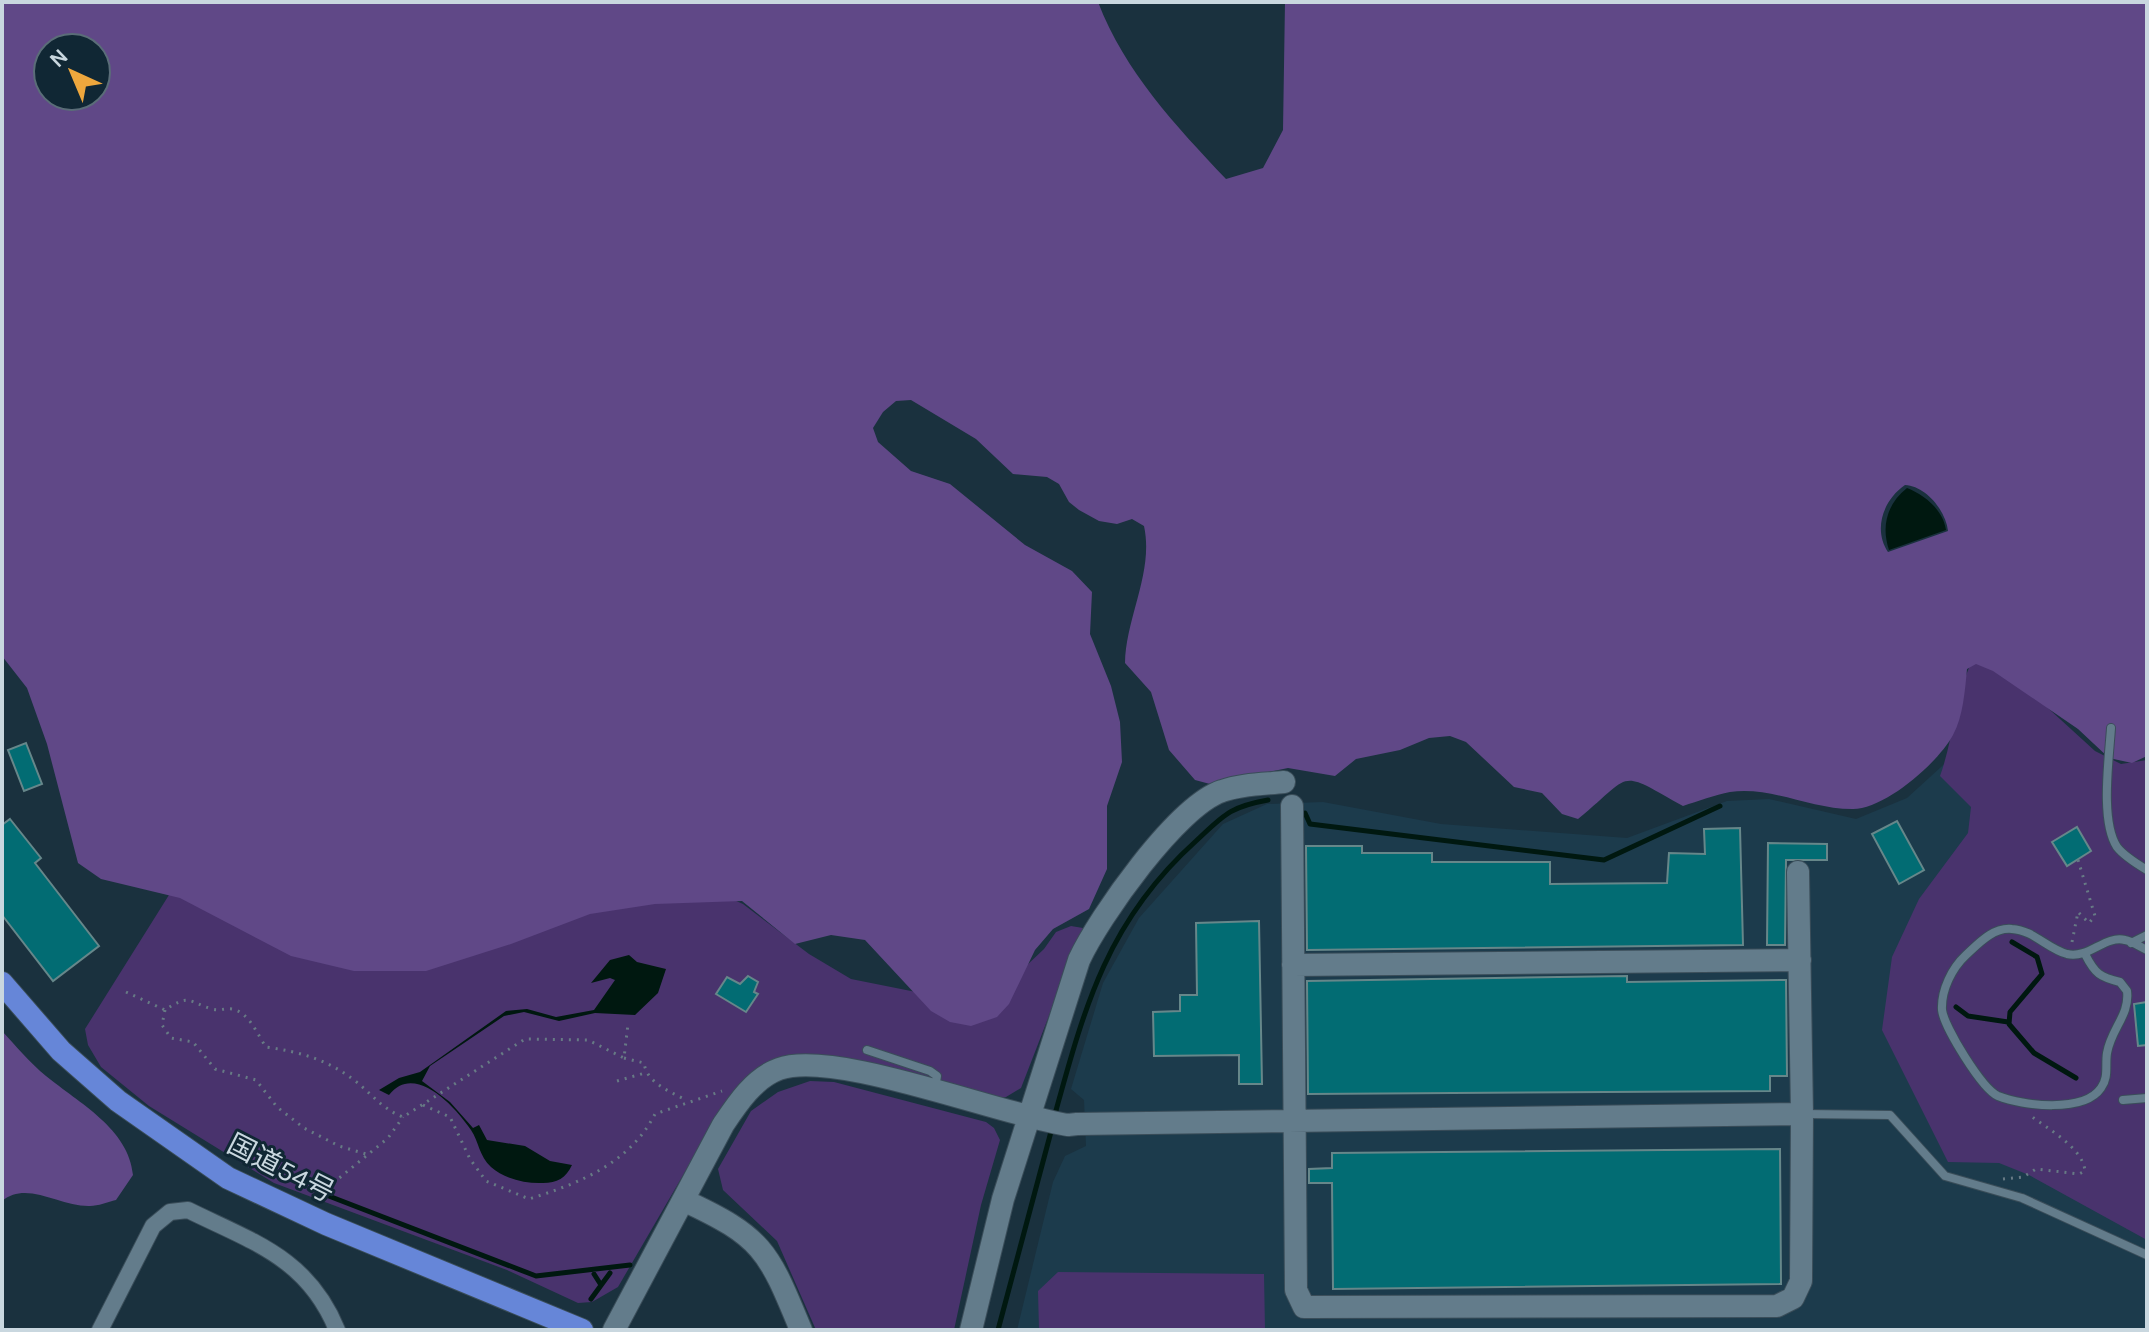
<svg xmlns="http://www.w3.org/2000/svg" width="2149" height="1332" font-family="Karla,'Noto Sans JP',sans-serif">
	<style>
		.built { fill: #1c3b4c }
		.green { fill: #49336d }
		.forest { fill: #604887; fill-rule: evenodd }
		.water { fill: #001810 }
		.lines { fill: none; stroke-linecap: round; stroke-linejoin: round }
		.stream { stroke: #001810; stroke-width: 5 }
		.building { fill: #026c73; stroke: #66878a; stroke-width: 2 }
		.service-casing { stroke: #3a4d59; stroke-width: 10 }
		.minor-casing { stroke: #3a4d59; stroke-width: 18 }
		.tertiary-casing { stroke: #3a4d59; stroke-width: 24 }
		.trunk-casing { stroke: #3a4d59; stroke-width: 24 }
		.path { stroke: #677a85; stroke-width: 3; stroke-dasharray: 2 6; stroke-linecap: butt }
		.service { stroke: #637c8b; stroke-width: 8 }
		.minor { stroke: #637c8b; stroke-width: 16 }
		.tertiary { stroke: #637c8b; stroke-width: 22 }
		.trunk { stroke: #6686d8; stroke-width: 22 }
		.labels { text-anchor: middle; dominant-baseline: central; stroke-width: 6; stroke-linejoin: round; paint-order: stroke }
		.street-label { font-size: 28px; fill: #c9d7df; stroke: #102734 }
	</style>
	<rect width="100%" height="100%" fill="#1a313e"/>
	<path class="built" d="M 1952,757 L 2147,1160 L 2147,1330 L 1017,1330 L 1053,1182 L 1065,1156 L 1086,1146 L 1084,1100 L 1071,1089 L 1103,983 L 1139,918 L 1223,824 L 1267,804 L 1323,802 L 1441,824 L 1627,838 L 1727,801 L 1769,799 L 1856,819 L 1907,798 Z"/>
	<path class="green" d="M 1980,662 L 2038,699 L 2095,751 L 2121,764 L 2147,760 L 2147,1240 L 2029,1175 L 1999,1163 L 1948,1162 L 1882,1030 L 1892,957 L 1919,899 L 1968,833 L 1971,807 L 1940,776 C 1953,740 1955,701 1970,665 Z
		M 631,854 L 743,904 L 809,954 L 851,979 L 971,1003 L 1008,983 L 1044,949 L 1056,932 L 1071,926 L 1083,928 L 1021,1088 L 1006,1097 L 996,1097 L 815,1056 L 725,1103 L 618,1287 L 592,1302 L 578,1303 L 507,1270 L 274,1183 L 149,1106 L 101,1067 L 88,1045 L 85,1029 L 189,863 Z
		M 810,1081 L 834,1082 L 986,1122 L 994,1128 L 1000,1140 L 981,1205 L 954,1330 L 816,1330 L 777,1241 L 723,1190 L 718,1169 L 751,1111 L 778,1092 Z
		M 1058,1272 L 1264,1274 L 1265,1330 L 1039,1330 L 1038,1291 Z"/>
	<path class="forest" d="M 2,2 L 1098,2 C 1125,72 1175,125 1226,179 L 1263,168 L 1283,130 L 1285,2 L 2147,2 L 2147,756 L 2132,763 L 2109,758 L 2078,729 L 1993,671 L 1976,664 L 1967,669 C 1965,690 1963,717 1953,735 C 1938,763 1884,810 1852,809 C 1811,809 1771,786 1730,792 C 1715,795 1698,801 1683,806 C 1616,768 1634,773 1578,819 L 1562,814 L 1542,793 L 1514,787 L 1466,742 L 1450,736 L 1429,738 L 1400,750 L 1356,759 L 1335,776 L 1288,768 L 1210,784 L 1195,780 L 1169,750 L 1151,692 L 1125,663 C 1126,617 1154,572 1144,526 L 1132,519 L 1117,524 L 1099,521 L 1079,510 L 1069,502 L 1059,484 L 1047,477 L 1013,474 L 976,439 L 911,400 L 896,401 L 883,412 L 873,428 L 878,442 L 911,471 L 950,484 L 1025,545 L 1072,571 L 1092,592 L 1090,634 L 1111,686 L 1120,722 L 1122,762 L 1107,806 L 1107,869 L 1089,909 L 1053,929 L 1035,950 L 1009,1004 L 997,1017 L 971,1026 L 950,1022 L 931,1011 L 865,940 L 831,935 L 795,944 L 742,901 L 655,904 L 590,914 L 511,944 L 426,971 L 354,971 L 291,956 L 180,898 L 101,879 L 78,863 L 47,744 L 27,688 L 2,656 ZM 48,48 L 96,48 L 96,96 L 48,96 ZM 1905,485 C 1926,486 1946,511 1948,531 L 1888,552 C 1873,530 1883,500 1905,485 Z
		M 2,1031 C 16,1046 30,1063 46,1076 C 79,1103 129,1129 133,1175 L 116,1200 C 108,1202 98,1206 90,1206 C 60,1207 27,1180 2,1201 Z"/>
	<path class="water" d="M 1907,488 C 1925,495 1943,510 1946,530 L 1889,550 C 1881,526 1887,504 1907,488 Z
		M 629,955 L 637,962 L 666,969 L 658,993 L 635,1015 L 595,1013 L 559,1021 L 524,1012 L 504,1016 L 430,1066 L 422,1081 L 450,1102 L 473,1128 L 479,1125 L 487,1140 L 525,1146 L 550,1161 L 572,1165 C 566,1178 557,1183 543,1183 C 527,1184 504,1179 491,1167 C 479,1156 479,1142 471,1130 C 455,1106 414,1062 389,1095 L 379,1090 L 399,1078 L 420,1072 L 506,1011 L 527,1009 L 556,1017 L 594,1010 L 615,980 L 610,978 L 591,983 L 610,960 Z"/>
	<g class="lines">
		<path class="stream" d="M 1305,813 L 1310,824 L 1604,860 L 1720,806
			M 2012,942 L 2037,957 L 2042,974 L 2010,1012 L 2009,1024 L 2034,1053 L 2076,1078
			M 1956,1007 L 1968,1016 L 2008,1022
			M 1055,1114 C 1085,1005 1108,920 1196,841 C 1224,815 1229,807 1268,800
			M 321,1193 L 536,1276 L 630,1265
			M 594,1274 L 601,1285
			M 591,1299 L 610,1273
			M 998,1330 L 1052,1128"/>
	</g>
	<path class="building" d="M 26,743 L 42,784 L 24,791 L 8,750 Z
		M 10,819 L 41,858 L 35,863 L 99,946 L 53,981 L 2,915 L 2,825 Z
		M 1897,821 L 1924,870 L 1899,884 L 1872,834 Z
		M 2077,827 L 2091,851 L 2067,866 L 2052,842 Z
		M 1740,828 L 1743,945 L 1307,950 L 1306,846 L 1362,846 L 1362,853 L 1432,853 L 1432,862 L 1550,862 L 1550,884 L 1667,883 L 1669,853 L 1705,854 L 1704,829 Z
		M 1768,843 L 1827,844 L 1827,860 L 1786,860 L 1785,945 L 1767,945 Z
		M 1259,921 L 1262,1084 L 1239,1084 L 1239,1055 L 1154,1056 L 1153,1012 L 1180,1011 L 1180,995 L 1197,995 L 1196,923 Z
		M 748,976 L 758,982 L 754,992 L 758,994 L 746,1012 L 716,994 L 727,977 L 740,984 Z
		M 1627,976 L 1627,982 L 1786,980 L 1787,1076 L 1770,1076 L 1770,1091 L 1308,1094 L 1307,981 Z
		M 2147,1002 L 2147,1045 L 2138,1046 L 2134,1004 Z
		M 1780,1149 L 1781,1284 L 1333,1289 L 1332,1183 L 1309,1183 L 1309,1169 L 1332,1168 L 1332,1153 Z"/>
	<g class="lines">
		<defs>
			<path id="service" d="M 2111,728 C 2109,759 2100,821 2117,847 C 2124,856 2137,864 2147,870
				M 2131,943 L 2147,935
				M 2085,954 C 2095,974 2100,977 2120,982 L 2127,991 C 2130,1015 2111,1029 2107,1053 C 2105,1066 2109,1077 2101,1088 C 2084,1113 2023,1106 1998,1096 C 1982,1089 1944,1027 1942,1010 C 1941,990 1952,968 1966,955 C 1978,944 1993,927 2012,929 C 2033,930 2048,949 2067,954 C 2089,959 2105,935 2125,940 C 2132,941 2140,947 2147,950
				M 867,1050 L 930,1071 L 937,1076 L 935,1088
				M 2123,1100 L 2147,1098
				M 1803,1114 L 1890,1115 L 1945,1176 L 2022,1198 L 2147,1255"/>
			<path id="minor" d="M 100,1330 L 153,1226 L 170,1212 L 188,1210 C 253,1242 308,1258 337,1330"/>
			<path id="tertiary" d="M 1798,872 L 1802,1114
				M 1293,965 L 1800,960
				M 683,1200 C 763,1237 768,1250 801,1330
				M 614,1330 L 723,1125 C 737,1104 754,1078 779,1069 C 835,1049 1000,1115 1068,1125 L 1077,1124 L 1802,1114 L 1801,1281 L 1793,1298 L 1777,1306 L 1304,1307 L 1296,1290 L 1292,806
				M 971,1330 L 1003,1199 L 1079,960 C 1099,917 1177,806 1222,791 C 1241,784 1265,784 1284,782"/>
			<path id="trunk" d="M 2,983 L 61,1051 L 118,1101 L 228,1178 L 326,1224 L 582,1330"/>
		</defs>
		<use href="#service" class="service-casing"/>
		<use href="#minor" class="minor-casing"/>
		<use href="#tertiary" class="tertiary-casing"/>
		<use href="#trunk" class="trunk-casing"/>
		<path class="path" d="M 2072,942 L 2078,912 L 2089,923 L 2095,916 L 2078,860
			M 126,992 L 165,1010 C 190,993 188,1002 212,1009 C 219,1011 225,1008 232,1009 C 249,1012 257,1034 266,1047 C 300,1052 326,1059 354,1080 C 371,1093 382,1109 403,1117 L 525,1039 L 588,1040 L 624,1058 L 628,1024
			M 165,1010 L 162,1025 L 171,1038 L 193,1042 L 215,1069 L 256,1080 L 277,1107 L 304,1128 L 339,1146 L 366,1154
			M 624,1058 L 644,1063 C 647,1083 669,1091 686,1100
			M 617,1081 L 645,1073
			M 423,1105 L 450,1117 L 470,1159 L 486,1181 L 529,1199 C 580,1183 630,1163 655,1114 L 722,1091
			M 2003,1179 L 2023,1177 L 2036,1169 L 2079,1174 L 2085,1171 C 2083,1148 2048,1129 2031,1116
			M 321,1193 L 388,1138 L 403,1117"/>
		<use href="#service" class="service"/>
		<use href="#minor" class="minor"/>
		<use href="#tertiary" class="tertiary"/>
		<use href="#trunk" class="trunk"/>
	</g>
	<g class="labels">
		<g class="street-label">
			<text transform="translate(281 1168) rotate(27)">国道54号</text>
		</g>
	</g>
	<rect width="2149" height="1332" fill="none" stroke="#c9d7df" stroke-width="8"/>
	<g transform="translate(72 72) rotate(316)"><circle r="38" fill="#102734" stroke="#5a6d78" stroke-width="2"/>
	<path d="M0-6L14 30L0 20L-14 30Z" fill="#eea73d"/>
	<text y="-12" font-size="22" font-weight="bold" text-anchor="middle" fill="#c9d7df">N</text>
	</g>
</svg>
